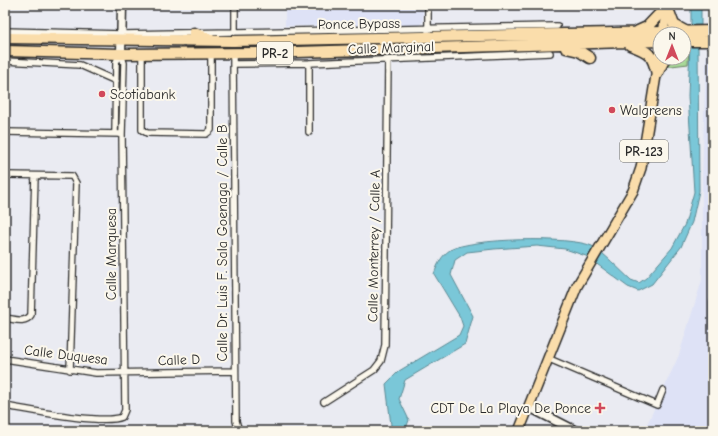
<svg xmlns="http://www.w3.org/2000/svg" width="718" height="436" font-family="'Comic Neue',sans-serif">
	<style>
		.built { fill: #dee2f6 }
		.green { fill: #a8d898; stroke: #6a8262 }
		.water { fill: #7ac7d8; stroke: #5a8993 }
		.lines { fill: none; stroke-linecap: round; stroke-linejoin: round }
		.street-casing { stroke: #2b2b2b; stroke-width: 8 }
		.secondary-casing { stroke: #2b2b2b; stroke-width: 11 }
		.primary-casing { stroke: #2b2b2b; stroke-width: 12 }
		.highway-casing { stroke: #2b2b2b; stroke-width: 13 }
		.street { stroke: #fbf7ec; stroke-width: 5.5 }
		.secondary { stroke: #fbf7ec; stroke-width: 8 }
		.primary { stroke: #faddab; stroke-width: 9 }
		.highway { stroke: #faddab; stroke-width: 10 }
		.poi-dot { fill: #d1495b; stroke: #fbf7ec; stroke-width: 1.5 }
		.labels { text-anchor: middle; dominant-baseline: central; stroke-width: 4; stroke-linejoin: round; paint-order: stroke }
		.shield { fill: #fbf7ec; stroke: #696865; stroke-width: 1 }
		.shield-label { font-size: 13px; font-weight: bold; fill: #2b2b2b }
		.street-label { font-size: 14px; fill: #2b2b2b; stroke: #fbf7ec }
		.poi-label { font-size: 14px; fill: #2b2b2b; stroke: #fbf7ec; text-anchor: start }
	</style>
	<rect width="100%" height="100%" fill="#eaebf2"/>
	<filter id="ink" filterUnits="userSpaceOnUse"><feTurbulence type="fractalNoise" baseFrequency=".025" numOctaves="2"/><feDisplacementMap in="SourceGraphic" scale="8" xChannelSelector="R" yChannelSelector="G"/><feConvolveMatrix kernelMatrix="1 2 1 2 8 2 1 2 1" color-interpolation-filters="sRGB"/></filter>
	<g filter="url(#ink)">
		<path class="built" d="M 285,5 L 423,5 L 423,22 L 419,25 L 285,26 Z
			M 710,44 L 713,44 L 713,431 L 644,431 L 679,355 L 702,280 L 702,181 L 706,58 Z"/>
		<path class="green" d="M 689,46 L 688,64 L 663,67 L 668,58 L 684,58 L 684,47 Z"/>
		<path class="water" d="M 691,5 L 701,5 L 701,25 L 691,25 Z
			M 690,46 L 698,46 L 699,191 L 692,222 L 681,247 L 652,284 L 638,291 L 628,287 L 586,256 L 565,249 L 537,246 L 494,249 L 467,252 L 455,260 L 451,275 L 473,316 L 465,344 L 405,380 L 399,399 L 409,420 L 405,431 L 385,431 L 391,425 L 386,384 L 399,371 L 459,335 L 463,326 L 460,317 L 434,274 C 438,264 441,256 450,250 C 471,238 570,236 592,246 C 602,251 621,271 631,280 L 639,283 L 646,278 L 672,248 L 685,224 L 694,192 L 688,96 Z"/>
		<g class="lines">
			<defs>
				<path id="street" d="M 235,5 L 235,32
					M 5,31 L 122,34 L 557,26
					M 428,31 L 428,5
					M 142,53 L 142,130 L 147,133 L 206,134 L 211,130 L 211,54
					M 233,54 L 236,421 L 239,431
					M 5,61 L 80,65 L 116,81
					M 233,64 L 309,63 L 550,53
					M 5,132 L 122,134
					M 309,132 L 309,63
					M 115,134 L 116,62 L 121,54
					M 5,175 L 72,176 L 76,183 L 70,370
					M 713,302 L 713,326
					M 5,318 C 14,319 25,324 31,315 L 35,176
					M 547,358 L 657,405 L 663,390
					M 5,359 L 96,373 L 235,371
					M 324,402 L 374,370 L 381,361 L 385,345 L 388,60
					M 5,406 C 29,410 103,425 122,417 L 125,410 L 122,134 L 124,63 L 121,54"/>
				<path id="secondary" d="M 121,54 L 122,5
					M 529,407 L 576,431"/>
				<path id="primary" d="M 663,34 L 667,5
					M 519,431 L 577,286 L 633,191 L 641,168 L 660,51"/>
				<path id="highway" d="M 638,31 L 647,27 L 667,6 L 674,25 L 685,31
					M 194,33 L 210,39
					M 5,38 L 233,41 L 713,31
					M 684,41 L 713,41
					M 630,45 C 649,52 652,53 657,74
					M 566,48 L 579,51 L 590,58
					M 5,51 L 121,54 L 263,53 L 660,41
					M 657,74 L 665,58"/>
			</defs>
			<use href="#street" class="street-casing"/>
			<use href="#secondary" class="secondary-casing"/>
			<use href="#primary" class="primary-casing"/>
			<use href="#highway" class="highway-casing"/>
			<use href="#street" class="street"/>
			<use href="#secondary" class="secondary"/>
			<use href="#primary" class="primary"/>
			<use href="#highway" class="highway"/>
		</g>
	</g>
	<g class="poi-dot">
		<circle cx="102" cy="94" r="4"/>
		<circle cx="612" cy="110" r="4"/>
		<path d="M598 402h4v4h4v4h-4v4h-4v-4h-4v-4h4z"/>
	</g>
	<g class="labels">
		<g class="shield">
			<rect x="257" y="42" width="36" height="22" rx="3"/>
			<rect x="620" y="140" width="48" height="22" rx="3"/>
		</g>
		<g class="shield-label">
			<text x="275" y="53">PR-2</text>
			<text x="644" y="151">PR-123</text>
		</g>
		<g class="street-label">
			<text transform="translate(359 24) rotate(-1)">Ponce Bypass</text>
			<text transform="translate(391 48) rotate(-2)">Calle Marginal</text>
			<text transform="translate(222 243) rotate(-90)">Calle Dr. Luis F. Sala Goenaga / Calle B</text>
			<text transform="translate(374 246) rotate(-89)">Calle Monterrey / Calle A</text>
			<text transform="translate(111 254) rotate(-90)">Calle Marquesa</text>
			<text transform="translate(66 355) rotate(7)">Calle Duquesa</text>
			<text transform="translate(179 360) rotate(-2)">Calle D</text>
		</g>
		<g class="poi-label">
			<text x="110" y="94">Scotiabank</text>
			<text x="620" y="110">Walgreens</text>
			<text x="591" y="408" text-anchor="end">CDT De La Playa De Ponce</text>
		</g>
	</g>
	<rect width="718" height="436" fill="none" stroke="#fbf7ec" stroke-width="20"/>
	<rect x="10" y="10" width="698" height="416" fill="none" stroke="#2b2b2b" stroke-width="1.5" filter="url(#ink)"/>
	<g transform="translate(672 46)"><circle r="19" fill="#fbf7ec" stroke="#a8a59f"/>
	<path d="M0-3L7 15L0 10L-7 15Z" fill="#d1495b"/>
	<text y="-6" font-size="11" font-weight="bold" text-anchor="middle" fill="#2b2b2b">N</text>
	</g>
</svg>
